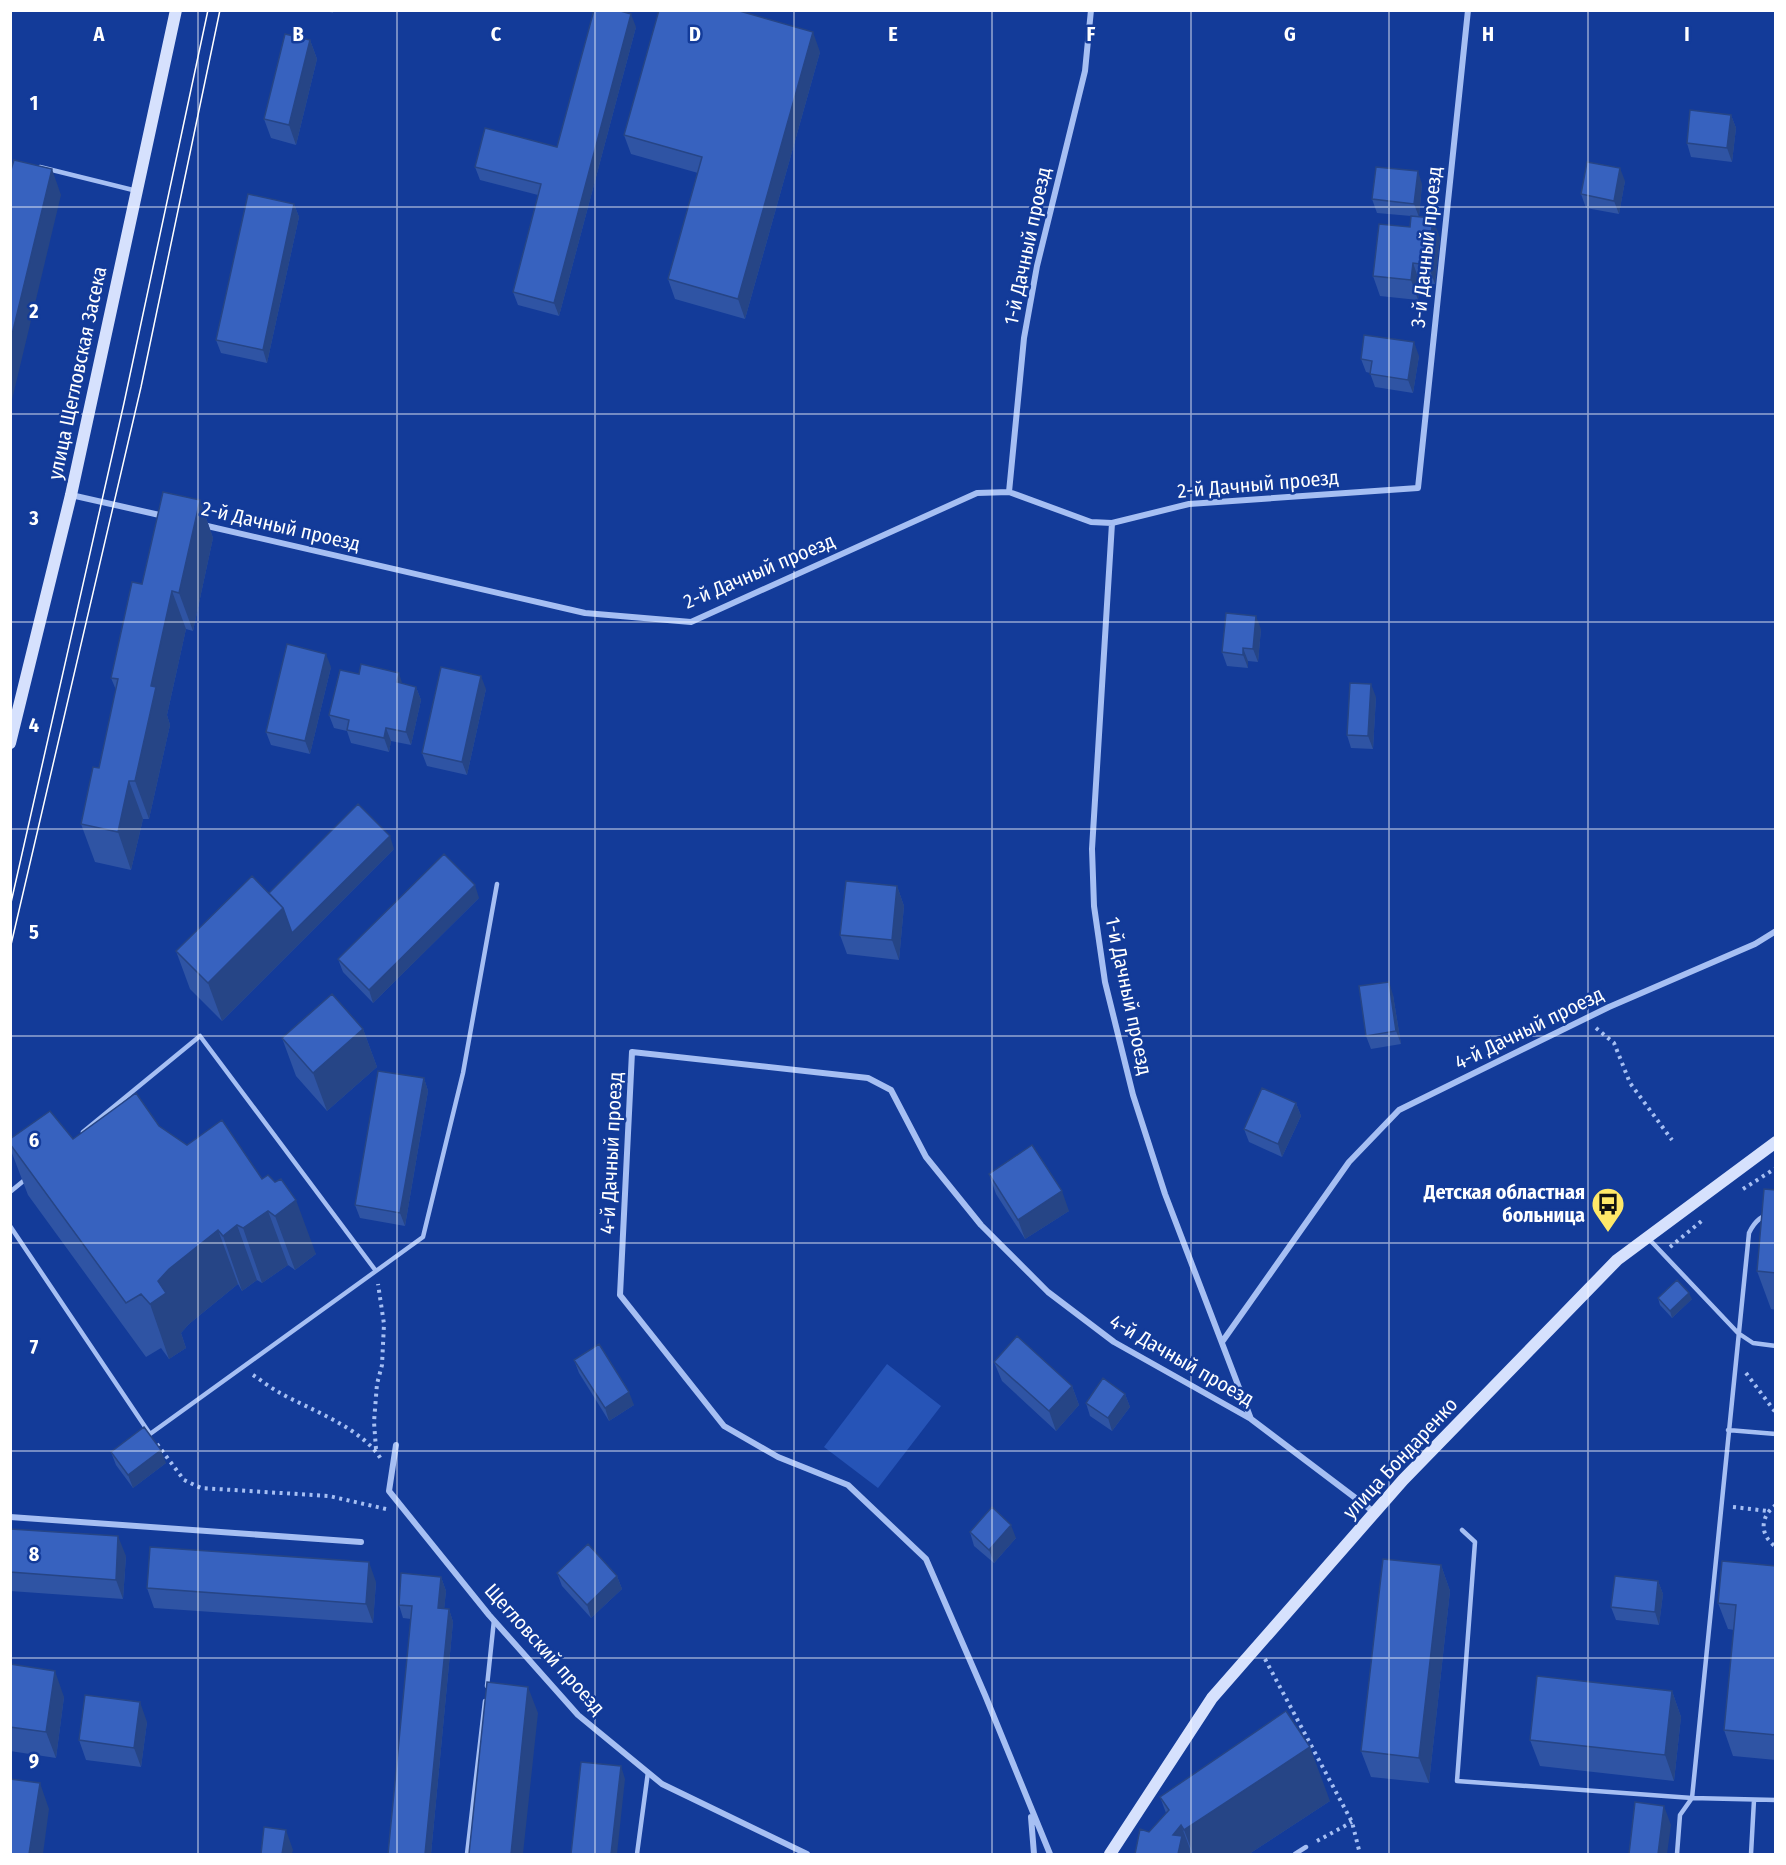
<svg xmlns="http://www.w3.org/2000/svg" width="1786" height="1865" font-family="'Fira Sans Condensed',sans-serif">
	<style>
		.green { fill: #2654b7 }
		.lines { fill: none; stroke-linecap: round; stroke-linejoin: round }
		.path { stroke: #a6bff3; stroke-width: 4; stroke-dasharray: 3 4.5; stroke-linecap: butt }
		.lane { stroke: #a6bff3; stroke-width: 4.5 }
		.street { stroke: #a6bff3; stroke-width: 6 }
		.secondary { stroke: #d6e1fd; stroke-width: 12 }
		.tram { stroke: #fff; stroke-width: 1.5 }
		.wall { fill: #2f54a4 }
		.shaded-wall { fill: #264586 }
		.building { fill: #3762bf; stroke: #264586; stroke-width: 1.5 }
		.grid { fill: none; stroke: #fff; stroke-width: 1.5; stroke-opacity: 0.55 }
		.labels { text-anchor: middle; dominant-baseline: central; stroke-width: 5; stroke-linejoin: round; paint-order: stroke }
		.street-label { font-size: 20px; fill: #fff; stroke: #133b99 }
		.poi-label { font-size: 20px; font-weight: bold; fill: #fff; stroke: #133b99; text-anchor: end }
		.grid-label { font-size: 20px; text-anchor: middle; font-weight: bold; fill: #fff; stroke: #133b99; stroke-width: 5; stroke-linejoin: round; paint-order: stroke }
	</style>
	<rect width="100%" height="100%" fill="#133b99"/>
	<path class="green" d="M 887,1364 L 941,1406 L 878,1488 L 824,1447 Z"/>
	<g class="lines">
		<path class="path" d="M 1596,1028 L 1614,1043 L 1630,1083 L 1672,1140
			M 1743,1189 L 1776,1168
			M 1670,1247 L 1704,1219
			M 1746,1373 L 1776,1413
			M 253,1375 C 262,1381 271,1388 280,1393 C 311,1410 362,1428 381,1459
			M 157,1444 L 184,1480 L 201,1488 L 329,1496 L 386,1509
			M 376,1449 L 374,1422 L 377,1384 L 382,1365 L 384,1324 L 378,1284
			M 1776,1505 C 1760,1516 1759,1535 1776,1547
			M 1733,1507 L 1768,1511
			M 1265,1659 L 1352,1822 L 1360,1854
			M 1317,1841 L 1352,1822"/>
		<path class="lane" d="M 40,167 L 137,191
			M 10,1192 L 27,1178
			M 10,1226 L 150,1434 L 376,1271 L 200,1036 L 83,1132
			M 1648,1238 L 1738,1333 L 1753,1343 L 1776,1346
			M 376,1271 L 423,1237 L 463,1073 L 497,884
			M 1728,1430 L 1776,1434
			M 1462,1530 L 1475,1542 L 1457,1781 L 1692,1798 L 1749,1233 C 1755,1220 1762,1216 1776,1210
			M 487,1686 L 494,1620
			M 467,1854 L 485,1701
			M 637,1854 L 648,1772
			M 1295,1854 L 1306,1847
			M 1677,1854 L 1680,1815 L 1692,1798 L 1776,1800
			M 1751,1854 L 1754,1800"/>
		<path class="street" d="M 1009,492 L 1024,338 L 1037,266 L 1085,71 L 1091,10
			M 71,495 L 164,516
			M 1112,523 L 1092,849 L 1094,906 L 1105,982 L 1133,1095 L 1165,1194 L 1251,1419
			M 203,525 L 585,613 L 691,622 L 977,493 L 1009,492 L 1091,522 L 1112,523 L 1189,504 L 1418,488 L 1468,10
			M 1222,1342 L 1349,1162 L 1399,1110 L 1609,1007 L 1755,944 L 1776,931
			M 396,1445 L 389,1491 L 489,1615 L 578,1715 L 662,1784 L 807,1854
			M 10,1517 L 361,1542
			M 1031,1817 L 1034,1854
			M 1050,1854 L 985,1695 L 926,1559 L 848,1485 L 778,1457 L 724,1426 L 620,1295 L 632,1052 L 868,1078 L 891,1090 L 926,1157 L 981,1225 L 1048,1292 L 1114,1342 L 1251,1419 L 1374,1512"/>
		<path class="secondary" d="M 10,743 L 71,495 L 176,10
			M 1110,1854 L 1212,1698 L 1403,1480 L 1617,1260 L 1776,1142"/>
		<path class="tram" d="M 10,907 L 124,403 L 208,10
			M 10,949 L 141,387 L 220,10"/>
	</g>
	<path class="wall" d="M 322,10 L 333,10 L 333,13 Z
		M 636,27 L 559,316 L 518,305 L 513,292 L 538,195 L 480,180 L 475,167 L 557,147 Z
		M 310,40 L 317,59 L 296,145 L 271,138 L 264,119 Z
		M 820,52 L 745,319 L 675,299 L 668,279 L 698,173 L 631,154 L 624,135 Z
		M 1731,115 L 1736,128 L 1732,162 L 1691,157 L 1687,143 Z
		M 1625,181 L 1619,214 L 1586,208 L 1581,194 Z
		M 1422,184 L 1419,217 L 1440,238 L 1435,284 L 1420,283 L 1418,300 L 1380,296 L 1373,276 L 1410,227 L 1411,216 L 1377,213 L 1372,199 Z
		M 294,204 L 299,217 L 267,363 L 221,353 L 216,340 Z
		M 1419,356 L 1413,393 L 1375,387 L 1370,373 L 1366,372 L 1361,359 Z
		M 200,500 L 213,538 L 193,631 L 186,629 L 167,715 L 170,725 L 149,819 L 143,819 L 131,870 L 95,862 L 81,824 L 99,768 L 116,690 L 111,678 L 142,584 Z
		M 1261,629 L 1258,662 L 1248,661 L 1248,668 L 1227,666 L 1222,652 Z
		M 331,667 L 310,754 L 271,745 L 266,732 Z
		M 403,684 L 416,687 L 421,700 L 411,745 L 391,741 L 389,752 L 351,743 L 347,731 L 334,728 L 329,715 Z
		M 486,689 L 467,775 L 427,766 L 422,753 Z
		M 1376,697 L 1373,749 L 1351,748 L 1347,735 Z
		M 394,849 L 222,1021 L 190,989 L 176,951 L 269,893 Z
		M 897,886 L 904,906 L 899,960 L 847,954 L 840,935 Z
		M 479,898 L 373,1003 L 343,972 L 338,959 Z
		M 1393,995 L 1401,1044 L 1371,1049 L 1366,1036 Z
		M 363,1029 L 377,1067 L 327,1111 L 296,1076 L 282,1038 Z
		M 424,1078 L 428,1091 L 405,1226 L 360,1218 L 355,1205 Z
		M 1296,1103 L 1301,1116 L 1282,1157 L 1249,1142 L 1244,1129 Z
		M 159,1126 L 187,1145 L 262,1179 L 316,1254 L 295,1270 L 288,1265 L 262,1283 L 257,1280 L 242,1291 L 238,1284 L 189,1324 L 181,1333 L 186,1348 L 169,1359 L 161,1348 L 146,1357 L 28,1195 L 10,1148 L 10,1139 L 73,1139 Z
		M 989,1174 L 1069,1211 L 1025,1239 L 996,1194 Z
		M 1776,1190 L 1776,1310 L 1771,1309 L 1757,1271 Z
		M 1658,1298 L 1692,1299 L 1672,1318 L 1660,1305 Z
		M 574,1360 L 634,1405 L 609,1421 L 579,1373 Z
		M 994,1362 L 1072,1386 L 1079,1405 L 1056,1431 L 1002,1381 Z
		M 1125,1394 L 1130,1407 L 1112,1431 L 1090,1416 L 1086,1403 Z
		M 111,1452 L 166,1463 L 133,1488 L 116,1465 Z
		M 10,1529 L 126,1556 L 123,1599 L 10,1591 Z
		M 970,1532 L 1016,1538 L 994,1563 L 974,1546 Z
		M 1441,1565 L 1450,1591 L 1429,1783 L 1371,1777 L 1361,1751 Z
		M 1776,1566 L 1776,1760 L 1733,1756 L 1724,1730 L 1734,1630 L 1728,1629 L 1718,1603 Z
		M 557,1573 L 617,1576 L 622,1589 L 591,1618 L 562,1586 Z
		M 441,1577 L 446,1591 L 444,1609 L 449,1609 L 453,1622 L 431,1854 L 388,1854 L 411,1619 L 403,1618 L 399,1605 Z
		M 1658,1581 L 1663,1594 L 1659,1625 L 1616,1620 L 1611,1607 Z
		M 376,1582 L 373,1623 L 154,1608 L 147,1588 Z
		M 10,1664 L 64,1697 L 56,1758 L 10,1751 Z
		M 1672,1691 L 1681,1717 L 1674,1781 L 1540,1766 L 1530,1740 Z
		M 147,1722 L 141,1767 L 86,1760 L 79,1740 Z
		M 1160,1797 L 1330,1801 L 1249,1854 L 1135,1854 L 1166,1813 Z"/>
	<path class="shaded-wall" d="M 631,14 L 636,27 L 559,316 L 554,303 Z
		M 813,32 L 820,52 L 745,319 L 738,299 Z
		M 310,40 L 317,59 L 296,145 L 289,125 Z
		M 1731,115 L 1736,128 L 1732,162 L 1727,148 Z
		M 1620,168 L 1625,181 L 1619,214 L 1614,201 Z
		M 52,169 L 61,195 L 11,404 L 10,401 L 10,343 Z
		M 1418,171 L 1422,184 L 1419,217 L 1414,204 Z
		M 294,204 L 299,217 L 267,363 L 263,350 Z
		M 1433,218 L 1440,238 L 1435,284 L 1428,265 Z
		M 1413,263 L 1420,283 L 1418,300 L 1411,280 Z
		M 1414,342 L 1419,356 L 1413,393 L 1408,380 Z
		M 200,500 L 213,538 L 193,631 L 179,593 Z
		M 172,591 L 186,629 L 167,715 L 170,725 L 149,819 L 135,781 L 151,686 Z
		M 1256,616 L 1261,629 L 1258,662 L 1253,649 Z
		M 1243,648 L 1248,661 L 1248,668 L 1243,655 Z
		M 326,654 L 331,667 L 310,754 L 305,741 Z
		M 399,673 L 403,686 L 397,682 Z
		M 481,676 L 486,689 L 467,775 L 462,762 Z
		M 1371,684 L 1376,697 L 1373,749 L 1368,736 Z
		M 416,687 L 421,700 L 411,745 L 406,732 Z
		M 386,728 L 391,741 L 389,752 L 384,738 Z
		M 129,781 L 143,819 L 131,870 L 118,832 Z
		M 390,836 L 394,849 L 297,946 L 292,933 Z
		M 475,885 L 479,898 L 373,1003 L 369,990 Z
		M 897,886 L 904,906 L 899,960 L 892,940 Z
		M 283,908 L 297,946 L 222,1021 L 208,983 Z
		M 1389,982 L 1393,995 L 1401,1044 L 1396,1031 Z
		M 363,1029 L 377,1067 L 327,1111 L 313,1073 Z
		M 424,1078 L 428,1091 L 405,1226 L 400,1213 Z
		M 1296,1103 L 1301,1116 L 1282,1157 L 1278,1144 Z
		M 1062,1191 L 1069,1211 L 1025,1239 L 1018,1220 Z
		M 296,1200 L 316,1254 L 295,1270 L 275,1216 Z
		M 268,1211 L 288,1265 L 262,1283 L 243,1228 Z
		M 237,1225 L 257,1280 L 242,1291 L 223,1236 Z
		M 218,1230 L 238,1284 L 189,1324 L 181,1333 L 186,1348 L 169,1359 L 150,1304 L 158,1281 L 169,1269 Z
		M 1689,1293 L 1692,1299 L 1672,1318 L 1670,1311 Z
		M 1072,1386 L 1079,1405 L 1056,1431 L 1049,1411 Z
		M 629,1392 L 634,1405 L 609,1421 L 605,1408 Z
		M 1125,1394 L 1130,1407 L 1112,1431 L 1108,1418 Z
		M 161,1450 L 166,1463 L 133,1488 L 128,1475 Z
		M 1011,1525 L 1016,1538 L 994,1563 L 989,1550 Z
		M 118,1536 L 126,1556 L 123,1599 L 116,1580 Z
		M 369,1562 L 376,1582 L 373,1623 L 366,1604 Z
		M 1441,1565 L 1450,1591 L 1429,1783 L 1419,1758 Z
		M 617,1576 L 622,1589 L 591,1618 L 587,1605 Z
		M 441,1577 L 446,1591 L 443,1621 L 438,1608 Z
		M 1658,1581 L 1663,1594 L 1659,1625 L 1655,1612 Z
		M 449,1609 L 453,1622 L 431,1854 L 425,1854 Z
		M 55,1671 L 64,1697 L 56,1758 L 46,1732 Z
		M 528,1687 L 538,1713 L 523,1854 L 511,1854 Z
		M 1672,1691 L 1681,1717 L 1674,1781 L 1665,1755 Z
		M 140,1702 L 147,1722 L 141,1767 L 134,1748 Z
		M 1310,1747 L 1330,1801 L 1249,1854 L 1193,1854 L 1184,1830 Z
		M 621,1766 L 625,1779 L 617,1854 L 611,1854 Z
		M 40,1783 L 49,1809 L 43,1854 L 29,1854 Z
		M 1664,1806 L 1671,1825 L 1667,1854 L 1658,1854 Z
		M 1181,1825 L 1192,1854 L 1178,1854 L 1173,1835 Z
		M 286,1830 L 293,1850 L 292,1854 L 282,1854 Z"/>
	<path class="building" d="M 594,10 L 617,10 L 631,14 L 554,303 L 513,292 L 541,184 L 475,167 L 485,128 L 557,147 Z
		M 659,10 L 736,10 L 813,32 L 738,299 L 668,279 L 702,157 L 624,135 Z
		M 285,34 L 310,40 L 289,125 L 264,119 Z
		M 1690,110 L 1731,115 L 1727,148 L 1687,143 Z
		M 14,160 L 52,169 L 10,343 L 10,173 Z
		M 1587,162 L 1620,168 L 1614,201 L 1581,194 Z
		M 1376,167 L 1418,171 L 1414,204 L 1372,199 Z
		M 248,194 L 294,204 L 263,350 L 216,340 Z
		M 1411,216 L 1433,218 L 1428,265 L 1413,263 L 1411,280 L 1373,276 L 1379,224 L 1410,227 Z
		M 1364,335 L 1414,342 L 1408,380 L 1370,374 L 1372,361 L 1361,359 Z
		M 163,492 L 200,500 L 179,593 L 172,591 L 151,686 L 156,687 L 135,781 L 129,781 L 118,832 L 81,824 L 93,767 L 99,768 L 118,679 L 111,678 L 132,582 L 142,584 Z
		M 1226,613 L 1256,616 L 1253,649 L 1243,648 L 1243,655 L 1222,652 Z
		M 287,644 L 326,654 L 305,741 L 266,732 Z
		M 361,664 L 399,673 L 397,682 L 416,687 L 406,732 L 386,728 L 384,738 L 347,730 L 349,720 L 329,715 L 340,670 L 359,674 Z
		M 441,667 L 481,676 L 462,762 L 422,753 Z
		M 1350,683 L 1371,684 L 1368,736 L 1347,735 Z
		M 358,804 L 390,836 L 292,933 L 283,908 L 269,893 Z
		M 444,854 L 475,885 L 369,990 L 338,959 Z
		M 252,876 L 283,908 L 208,983 L 176,951 Z
		M 846,881 L 897,886 L 892,940 L 840,935 Z
		M 1389,982 L 1396,1031 L 1366,1036 L 1359,986 Z
		M 332,994 L 363,1029 L 313,1073 L 282,1038 Z
		M 378,1071 L 424,1078 L 400,1213 L 355,1205 Z
		M 1262,1088 L 1296,1103 L 1278,1144 L 1244,1129 Z
		M 136,1093 L 159,1126 L 187,1145 L 222,1120 L 262,1179 L 268,1175 L 275,1182 L 281,1179 L 296,1200 L 275,1216 L 268,1211 L 243,1228 L 237,1225 L 223,1236 L 218,1230 L 169,1269 L 158,1281 L 166,1293 L 150,1304 L 141,1294 L 126,1303 L 10,1144 L 10,1139 L 50,1111 L 73,1139 Z
		M 1032,1145 L 1062,1191 L 1018,1220 L 989,1174 Z
		M 1764,1189 L 1776,1190 L 1776,1273 L 1757,1271 Z
		M 1677,1280 L 1689,1293 L 1670,1311 L 1658,1298 Z
		M 1017,1336 L 1072,1386 L 1049,1411 L 994,1362 Z
		M 599,1344 L 629,1392 L 605,1408 L 574,1360 Z
		M 1103,1378 L 1125,1394 L 1108,1418 L 1086,1403 Z
		M 144,1427 L 161,1450 L 128,1475 L 111,1452 Z
		M 992,1507 L 1011,1525 L 989,1550 L 970,1532 Z
		M 10,1529 L 118,1536 L 116,1580 L 10,1572 Z
		M 588,1544 L 617,1576 L 587,1605 L 557,1573 Z
		M 150,1547 L 369,1562 L 366,1604 L 147,1588 Z
		M 1383,1559 L 1441,1565 L 1419,1758 L 1361,1751 Z
		M 1722,1561 L 1776,1566 L 1776,1735 L 1724,1730 L 1736,1605 L 1718,1603 Z
		M 401,1573 L 441,1577 L 438,1608 L 449,1609 L 425,1854 L 388,1854 L 412,1606 L 399,1605 Z
		M 1615,1576 L 1658,1581 L 1655,1612 L 1611,1607 Z
		M 10,1664 L 55,1671 L 46,1732 L 10,1727 Z
		M 1537,1676 L 1672,1691 L 1665,1755 L 1530,1740 Z
		M 487,1682 L 528,1687 L 511,1854 L 469,1854 Z
		M 85,1695 L 140,1702 L 134,1748 L 79,1740 Z
		M 1286,1711 L 1310,1747 L 1184,1830 L 1181,1825 L 1173,1835 L 1182,1836 L 1178,1854 L 1135,1854 L 1140,1829 L 1149,1832 L 1169,1810 L 1160,1797 Z
		M 581,1762 L 621,1766 L 611,1854 L 571,1854 Z
		M 10,1779 L 40,1783 L 29,1854 L 10,1854 Z
		M 1635,1802 L 1664,1806 L 1658,1854 L 1629,1854 Z
		M 264,1827 L 286,1830 L 282,1854 L 261,1854 Z"/>
	<path class="grid" d="M 198,10 L 198,1854M 397,10 L 397,1854M 595,10 L 595,1854M 794,10 L 794,1854M 992,10 L 992,1854M 1191,10 L 1191,1854M 1389,10 L 1389,1854M 1588,10 L 1588,1854M 10,207 L 1776,207M 10,414 L 1776,414M 10,622 L 1776,622M 10,829 L 1776,829M 10,1036 L 1776,1036M 10,1243 L 1776,1243M 10,1451 L 1776,1451M 10,1658 L 1776,1658"/>
	<defs>
		<symbol id="bus-pin" viewBox="-11 -11 22 30"><path d="M0 17L-7.5 6A9.5 9.5 0 1 1 7.5 6Z" fill="#ffe868" stroke="#133b99"/><path d="M-5-6H5V4H4V6H2V4H-2V6H-4V4H-5ZM-3.5-4V0h7V-4ZM-3.5 1.2v1.5H-2V1.2ZM2 1.2v1.5H3.5V1.2Z" fill="#111"/></symbol>
	</defs>
	<g fill-rule="evenodd">
		<use href="#bus-pin" x="1589" y="1185" width="38" height="52"/>
	</g>
	<g class="labels">
		<g class="street-label">
			<text transform="translate(1027 246) rotate(-78)">1-й Дачный проезд</text>
			<text transform="translate(1426 247) rotate(-84)">3-й Дачный проезд</text>
			<text transform="translate(77 373) rotate(-78)">улица Щегловская Засека</text>
			<text transform="translate(1258 484) rotate(-5)">2-й Дачный проезд</text>
			<text transform="translate(281 526) rotate(13)">2-й Дачный проезд</text>
			<text transform="translate(759 571) rotate(-23)">2-й Дачный проезд</text>
			<text transform="translate(1129 996) rotate(78)">1-й Дачный проезд</text>
			<text transform="translate(1529 1028) rotate(-26)">4-й Дачный проезд</text>
			<text transform="translate(611 1153) rotate(-87)">4-й Дачный проезд</text>
			<text transform="translate(1182 1360) rotate(30)">4-й Дачный проезд</text>
			<text transform="translate(1400 1458) rotate(-47)">улица Бондаренко</text>
			<text transform="translate(545 1649) rotate(48)">Щегловский проезд</text>
		</g>
		<g class="poi-label">
			<text x="1585" y="1192">Детская областная<tspan x="1585" dy="23">больница</tspan></text>
		</g>
	</g>
	<g class="grid-label">
		<text x="99" y="41">A</text>
		<text x="298" y="41">B</text>
		<text x="496" y="41">C</text>
		<text x="695" y="41">D</text>
		<text x="893" y="41">E</text>
		<text x="1091" y="41">F</text>
		<text x="1290" y="41">G</text>
		<text x="1488" y="41">H</text>
		<text x="1687" y="41">I</text>
		<text x="34" y="110">1</text>
		<text x="34" y="318">2</text>
		<text x="34" y="525">3</text>
		<text x="34" y="732">4</text>
		<text x="34" y="939">5</text>
		<text x="34" y="1147">6</text>
		<text x="34" y="1354">7</text>
		<text x="34" y="1561">8</text>
		<text x="34" y="1768">9</text>
	</g>
	<rect width="1786" height="1865" fill="none" stroke="#ffffff" stroke-width="24"/>
</svg>
